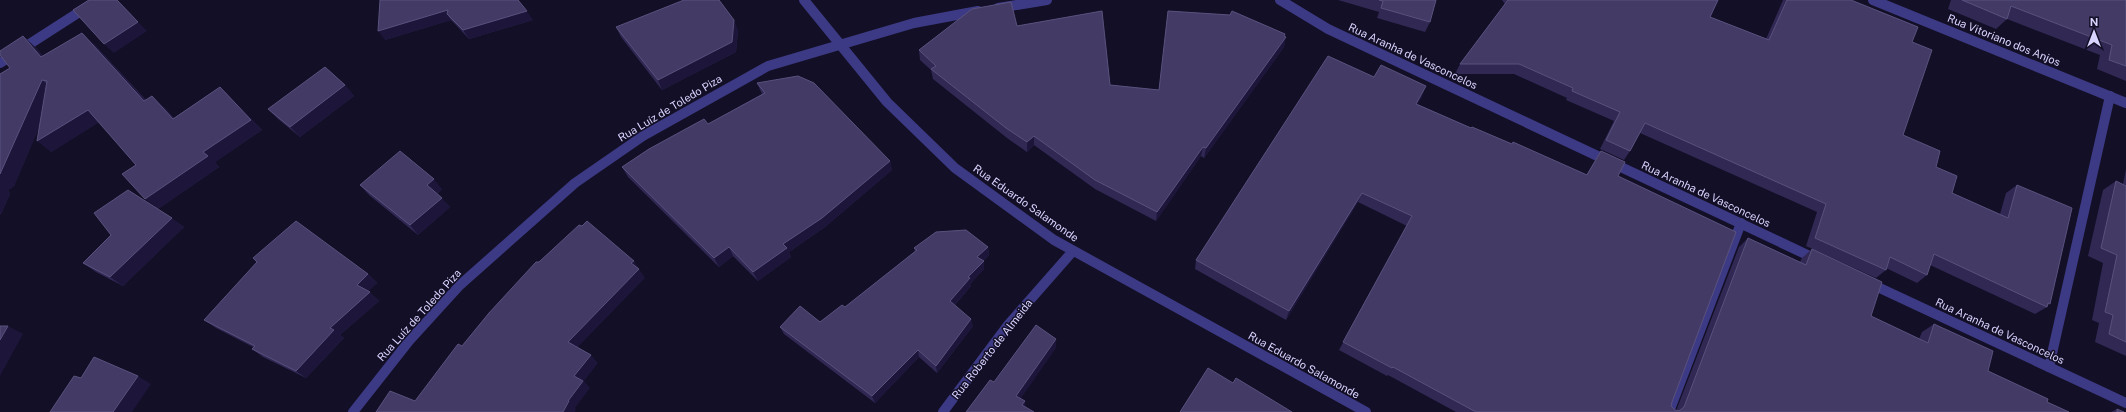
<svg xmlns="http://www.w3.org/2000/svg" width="2126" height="412" font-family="'Public Sans',sans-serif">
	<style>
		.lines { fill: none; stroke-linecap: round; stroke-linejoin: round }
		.service { stroke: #3d3a85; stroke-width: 10 }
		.minor { stroke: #3d3a85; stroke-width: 10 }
		.wall { fill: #312854 }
		.shaded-wall { fill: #1d163a }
		.building { fill: #433a66; stroke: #5a527e }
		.labels { text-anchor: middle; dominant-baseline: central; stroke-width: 3; stroke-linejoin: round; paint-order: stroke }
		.street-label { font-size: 11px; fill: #d9d4ff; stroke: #130f26 }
	</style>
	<rect width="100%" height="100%" fill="#130f26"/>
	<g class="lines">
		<path class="service" d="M 2049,367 L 2110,96
			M 1669,412 L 1741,223"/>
		<path class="minor" d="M 804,0 L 887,102 L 955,168 L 1054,240 L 1366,412
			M 1280,0 L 1328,29 L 1818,260
			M 1873,0 L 2126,103
			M 998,8 L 1047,0
			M 0,63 L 98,0
			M 1869,283 L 2126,403
			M 353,412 L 409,341 L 460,285 L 575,183 L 643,136 L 768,66 L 914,23 L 978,11
			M 943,412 L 1008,325 L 1073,251"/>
	</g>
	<path class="wall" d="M 380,0 L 533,20 L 469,39 L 454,23 L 451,20 L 385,40 Z
		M 1338,0 L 1436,0 L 1430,22 L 1425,32 L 1377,18 L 1379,12 Z
		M 1502,0 L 1718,0 L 1710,17 L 1766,39 L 1783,0 L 1851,0 L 1912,42 L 1903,135 L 1936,167 L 1952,193 L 2000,214 L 2006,193 L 2017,185 L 2050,304 L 2047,305 L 2047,307 L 2035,314 L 1930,265 L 1927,275 L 1917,283 L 1886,268 L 1886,270 L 1876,278 L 1806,246 L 1817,212 L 1640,133 L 1630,151 L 1624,160 L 1600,149 L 1614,121 L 1566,100 L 1567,98 L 1514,74 L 1455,74 L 1460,64 L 1505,4 Z
		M 1951,0 L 2126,0 L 2126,81 L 2097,69 L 2100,55 L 2007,19 L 1996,29 L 1948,9 Z
		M 1017,26 L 1110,85 L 1159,90 L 1285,36 L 1284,47 L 1204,158 L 1201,156 L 1156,221 L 1095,189 L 1034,145 L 1027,152 L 1007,138 L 933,79 L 931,70 L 920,60 L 919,50 Z
		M 616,27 L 738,30 L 736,52 L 662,90 L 621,37 Z
		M 23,36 L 36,48 L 43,56 L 94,44 L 146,100 L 164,107 L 174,118 L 220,87 L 262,130 L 215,162 L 219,167 L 158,209 L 184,227 L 123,286 L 96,272 L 83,263 L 156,207 L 136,165 L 99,122 L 51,152 L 39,127 L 14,186 L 8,190 L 10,194 L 1,214 L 0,214 L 0,74 L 10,68 Z
		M 1374,77 L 1422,97 L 1417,104 L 1471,128 L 1586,175 L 1601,151 L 1618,176 L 1672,402 L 1671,406 L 1676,411 L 1739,247 L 1748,238 L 1800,262 L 1802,258 L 1812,249 L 1871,316 L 1919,339 L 1922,332 L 1934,324 L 1988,371 L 2047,402 L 2069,412 L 1456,412 L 1388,375 L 1387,376 L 1339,350 L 1407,226 L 1358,202 L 1286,320 L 1195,269 L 1196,260 Z
		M 757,83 L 890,161 L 892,170 L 825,227 L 789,252 L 791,257 L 758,281 L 733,256 L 719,267 L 628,177 L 622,167 L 708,124 L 762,94 Z
		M 345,85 L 354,96 L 300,137 L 278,119 L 268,109 Z
		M 2126,169 L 2126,356 L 2095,342 L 2099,323 L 2092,320 L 2103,263 L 2088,256 L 2103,190 L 2116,181 L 2123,184 Z
		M 360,185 L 442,189 L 437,194 L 450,207 L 418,235 L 369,195 Z
		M 988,247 L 989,255 L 983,261 L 984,269 L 971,283 L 971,286 L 955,305 L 973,326 L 937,373 L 919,357 L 875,403 L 784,334 L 780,327 L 820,322 L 845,307 L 915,252 L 914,248 Z
		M 368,274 L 377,283 L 368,291 L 379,301 L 340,335 L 344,338 L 306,378 L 263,357 L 252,349 L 253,347 L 216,328 L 204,320 Z
		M 2117,409 L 2124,412 L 2111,412 Z"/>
	<path class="shaded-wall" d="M 117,0 L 147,31 L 114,53 L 104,44 Z
		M 448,10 L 447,14 L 451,20 L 385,40 L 378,31 Z
		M 527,11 L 533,20 L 469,39 L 463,30 Z
		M 734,20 L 738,30 L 736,52 L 662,90 L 658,80 Z
		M 82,33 L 94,44 L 156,112 L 144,101 Z
		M 1285,34 L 1283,41 L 1286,37 L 1284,47 L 1204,158 L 1206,148 Z
		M 23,36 L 36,48 L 54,69 L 41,57 Z
		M 42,80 L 55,91 L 14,186 L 8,190 L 10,194 L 1,214 L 0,213 L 0,174 Z
		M 345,85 L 354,96 L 300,137 L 290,127 Z
		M 1426,86 L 1422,97 L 1411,114 L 1416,104 Z
		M 220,87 L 262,130 L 215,162 L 219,167 L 158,209 L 145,199 L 203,152 Z
		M 152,96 L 164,107 L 185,130 L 173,119 Z
		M 88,110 L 101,121 L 51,152 L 37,141 Z
		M 1034,136 L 1034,145 L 1027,152 L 1027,142 Z
		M 1203,147 L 1201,156 L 1156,221 L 1157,212 Z
		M 890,161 L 892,170 L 825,227 L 789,252 L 791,257 L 758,281 L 753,272 L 783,244 Z
		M 434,179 L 442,189 L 435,195 L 427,185 Z
		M 1362,193 L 1358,202 L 1286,320 L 1289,311 Z
		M 442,198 L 450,207 L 418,235 L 410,225 Z
		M 172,218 L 184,227 L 123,286 L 110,277 Z
		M 729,247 L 733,256 L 719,267 L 714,258 Z
		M 988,247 L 989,255 L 978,265 L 977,257 Z
		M 634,261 L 645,278 L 575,350 L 568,342 Z
		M 984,261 L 984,269 L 971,283 L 971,286 L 952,308 L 950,301 L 968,277 Z
		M 368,274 L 377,283 L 366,293 L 357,285 Z
		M 370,292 L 379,301 L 340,335 L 344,338 L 306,378 L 296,371 L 330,328 Z
		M 971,319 L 973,326 L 937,373 L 936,366 Z
		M 8,326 L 23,334 L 0,376 L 0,340 Z
		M 1056,339 L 1056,348 L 1017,404 L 1016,396 Z
		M 918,350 L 919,357 L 875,403 L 872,396 Z
		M 591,355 L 598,363 L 584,381 L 590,388 L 575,408 L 576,409 L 575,412 L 563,412 L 568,401 L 574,376 Z
		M 138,376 L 151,384 L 132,412 L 113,412 Z
		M 1025,401 L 1026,409 L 1022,405 Z"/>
	<path class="building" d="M 89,0 L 117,0 L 138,22 L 104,44 L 73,10 Z
		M 380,0 L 518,0 L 527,11 L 463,30 L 447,14 L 448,10 L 378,31 Z
		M 684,0 L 719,0 L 734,20 L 732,42 L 658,80 L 616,27 Z
		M 1379,0 L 1436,0 L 1430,22 L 1381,8 L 1383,1 Z
		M 1508,0 L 1718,0 L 1710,17 L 1769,40 L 1787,0 L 1851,0 L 1918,27 L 1912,42 L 1932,50 L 1903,135 L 1940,151 L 1936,167 L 1957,176 L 1952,193 L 2008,218 L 2017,185 L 2072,208 L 2050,304 L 2048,303 L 2047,307 L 1934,254 L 1927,275 L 1890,257 L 1886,270 L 1815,238 L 1826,204 L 1645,123 L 1630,151 L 1606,140 L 1620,112 L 1572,91 L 1573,88 L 1519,64 L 1460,64 Z
		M 1962,0 L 2126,0 L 2126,66 L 2109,60 L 2112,45 L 2011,6 L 2007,19 Z
		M 1011,2 L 1017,26 L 1102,11 L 1110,85 L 1159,90 L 1168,11 L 1230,15 L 1232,11 L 1285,34 L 1284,36 L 1286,37 L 1206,148 L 1203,147 L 1157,212 L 1095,180 L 1034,136 L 1027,142 L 1006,128 L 931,69 L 936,66 L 919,50 L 972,9 Z
		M 82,33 L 144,101 L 152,96 L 173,119 L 220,87 L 251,120 L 203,152 L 208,156 L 145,199 L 122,174 L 136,165 L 88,110 L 37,141 L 47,81 L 42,80 L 0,174 L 0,74 L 10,68 L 0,55 L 0,51 L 23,36 L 41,57 Z
		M 1328,56 L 1374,77 L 1381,65 L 1426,86 L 1416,104 L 1471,128 L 1472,127 L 1512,144 L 1513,142 L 1587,175 L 1601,151 L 1625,162 L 1618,176 L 1736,232 L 1672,402 L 1671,406 L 1675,410 L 1679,411 L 1684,407 L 1748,238 L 1806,265 L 1812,249 L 1882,282 L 1871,316 L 1928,343 L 1934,324 L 1993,351 L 1988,371 L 2048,399 L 2047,402 L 2069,412 L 1476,412 L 1393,367 L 1392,368 L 1343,342 L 1412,216 L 1362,193 L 1289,311 L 1196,260 Z
		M 325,67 L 345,85 L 290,127 L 268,109 Z
		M 798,76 L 814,83 L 890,161 L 822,218 L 783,244 L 787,248 L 753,272 L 729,247 L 714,258 L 622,167 L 649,149 L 704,119 L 708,124 L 765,93 L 757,83 Z
		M 400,151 L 434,179 L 427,185 L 442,198 L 410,225 L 360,185 Z
		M 2116,181 L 2126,186 L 2126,342 L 2109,334 L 2113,315 L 2105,312 L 2117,255 L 2101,248 Z
		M 128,190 L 172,218 L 110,277 L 83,263 L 111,235 L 94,213 Z
		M 296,221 L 368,274 L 357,285 L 370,292 L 330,328 L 334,330 L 296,371 L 252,349 L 255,346 L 204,320 L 257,262 L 253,258 Z
		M 587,221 L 634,261 L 631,263 L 639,269 L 568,342 L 591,355 L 574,376 L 583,381 L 568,401 L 569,401 L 563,412 L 376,412 L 390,391 L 415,401 L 458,344 L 462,346 L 489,313 L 536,262 L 539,262 L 579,225 L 582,226 Z
		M 966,230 L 988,247 L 977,257 L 984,261 L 968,277 L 970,278 L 950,301 L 971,319 L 936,366 L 918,350 L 872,396 L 780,327 L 800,306 L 820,322 L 842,305 L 845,307 L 917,250 L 914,248 L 936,232 Z
		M 1036,325 L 1056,339 L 1016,396 L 1025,401 L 1022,405 L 1034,412 L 966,412 L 990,380 L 994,382 Z
		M 0,326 L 8,326 L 0,340 Z
		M 94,357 L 138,376 L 113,412 L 50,412 L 74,376 L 81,378 Z
		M 1208,368 L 1233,383 L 1236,378 L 1292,412 L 1180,412 Z
		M 2117,409 L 2124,412 L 2117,412 Z"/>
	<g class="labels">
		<g class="street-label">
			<text transform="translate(2004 40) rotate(22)">Rua Vitoriano dos Anjos</text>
			<text transform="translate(1413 56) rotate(25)">Rua Aranha de Vasconcelos</text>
			<text transform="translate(670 108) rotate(-31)">Rua Luíz de Toledo Piza</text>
			<text transform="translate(1706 194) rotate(25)">Rua Aranha de Vasconcelos</text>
			<text transform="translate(1026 203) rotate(35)">Rua Eduardo Salamonde</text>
			<text transform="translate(419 315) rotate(-48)">Rua Luíz de Toledo Piza</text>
			<text transform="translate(2000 331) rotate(25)">Rua Aranha de Vasconcelos</text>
			<text transform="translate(992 349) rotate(-52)">Rua Roberto de Almeida</text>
			<text transform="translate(1304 365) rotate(29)">Rua Eduardo Salamonde</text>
		</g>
	</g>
	<g transform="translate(2094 32)" stroke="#130f26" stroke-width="3" paint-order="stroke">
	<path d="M0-3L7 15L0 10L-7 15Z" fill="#d9d4ff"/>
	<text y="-6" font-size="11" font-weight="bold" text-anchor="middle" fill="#d9d4ff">N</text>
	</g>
</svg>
